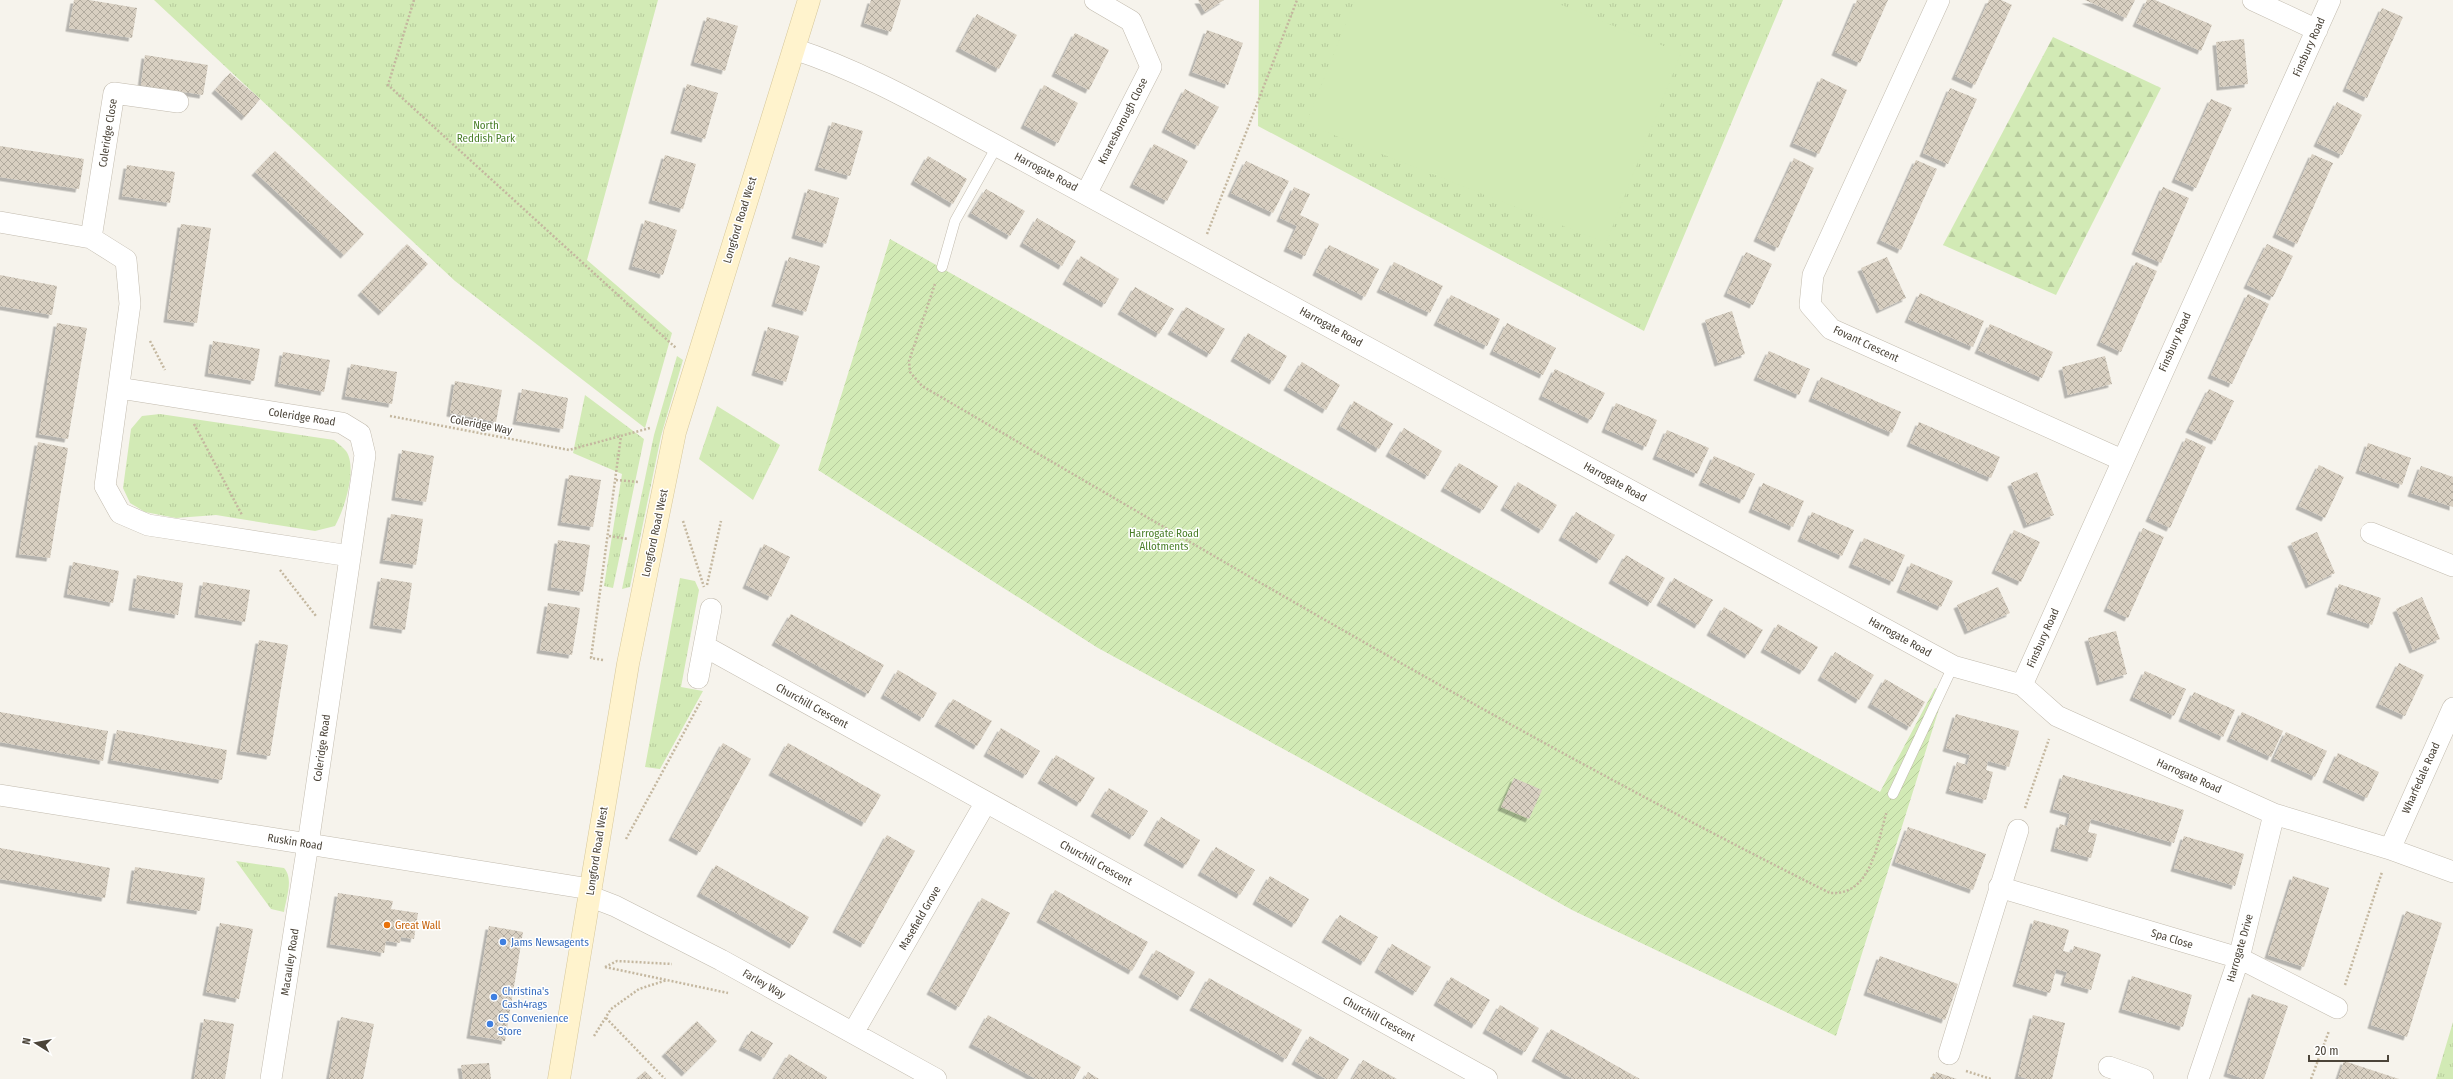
<svg xmlns="http://www.w3.org/2000/svg" width="2453" height="1079" font-family="'Fira Sans Condensed',sans-serif">
	<style>
		.grass { fill: url(#grass-tufts) }
		.forest { fill: url(#forest-firs) }
		.garden { fill: url(#garden-furrows) }
		.pitch { fill: #d2eab5 }
		.building { fill: url(#building-cross-hatch); filter: url(#shadow) }
		.lines { fill: none; stroke-linecap: round; stroke-linejoin: round }
		.lane-casing { stroke: #c2bbae; stroke-width: 11 }
		.street-casing { stroke: #c2bbae; stroke-width: 22 }
		.secondary-casing { stroke: #d6c79b; stroke-width: 23 }
		.path { stroke: #c4b79f; stroke-width: 2.5; stroke-dasharray: 2 2; stroke-linecap: butt }
		.lane { stroke: #fff; stroke-width: 10 }
		.street { stroke: #fff; stroke-width: 21 }
		.secondary { stroke: #fff3cd; stroke-width: 22 }
		.food-dot { fill: #e8710a; stroke: #fff; stroke-width: 1.5 }
		.shop-dot { fill: #3f7fe0; stroke: #fff; stroke-width: 1.5 }
		.labels { text-anchor: middle; dominant-baseline: central; stroke-width: 3; stroke-linejoin: round; paint-order: stroke }
		.street-label { font-size: 11px; fill: #4b4439; stroke: #fff }
		.park-label { font-size: 11px; fill: #4a7f2a; stroke: #fff }
		.food-label { font-size: 11px; fill: #c56008; stroke: #fff; text-anchor: start }
		.shop-label { font-size: 11px; fill: #366cbe; stroke: #fff; text-anchor: start }
	</style>
	<defs>
		<pattern id="grass-tufts" width="24" height="20" patternUnits="userSpaceOnUse"><rect width="24" height="20" fill="#d2eab5"/><path d="M3 7l-1-3M5 7V3M7 7l1-3M15 17l-1-3M17 17v-4M19 17l1-3" fill="none" stroke="#b6ca9c"/></pattern>
		<pattern id="forest-firs" width="22" height="20" patternUnits="userSpaceOnUse"><rect width="22" height="20" fill="#d2eab5"/><path d="M5 1l3.5 6h-7zM16 11l3.5 6h-7z" fill="#b6ca9c"/></pattern>
		<pattern id="garden-furrows" width="10" height="10" patternUnits="userSpaceOnUse"><rect width="10" height="10" fill="#d2eab5"/><path d="M-1 1l2-2M0 10L10 0M9 11l2-2" fill="none" stroke="#b6ca9c"/></pattern>
		<pattern id="building-cross-hatch" width="8" height="8" patternUnits="userSpaceOnUse"><rect width="8" height="8" fill="#d8cfc1"/><path d="M0 0l8 8M0 8l8-8" fill="none" stroke="#b1aa9e"/></pattern>
		<filter id="shadow"><feDropShadow dx="-3.5" dy="3.5" stdDeviation="0" flood-color="#0004"/></filter>
	</defs>
	<rect width="100%" height="100%" fill="#f6f3ec"/>
	<path class="grass" d="M 154,0 L 658,0 L 587,260 L 672,333 L 645,428 L 455,281 Z
		M 1259,0 L 1783,0 L 1644,331 L 1258,126 Z
		M 677,356 L 683,360 L 661,436 L 630,587 L 622,589 L 654,435 Z
		M 585,395 L 644,439 L 613,588 L 604,586 L 622,474 L 573,453 Z
		M 717,406 L 780,445 L 753,500 L 699,459 Z
		M 160,414 L 334,440 C 338,444 343,447 346,451 C 358,468 344,510 335,526 L 315,531 L 216,515 L 176,518 L 145,512 L 130,503 L 123,488 L 131,429 L 142,416 Z
		M 680,578 L 695,581 L 699,590 L 681,687 L 703,691 L 660,769 L 645,767 Z
		M 236,861 L 284,868 C 294,879 286,898 284,912 L 271,909 Z
		M 2453,1022 L 2453,1079 L 2436,1079 Z"/>
	<path class="forest" d="M 2053,37 L 2161,88 L 2056,295 L 1943,245 Z"/>
	<path class="garden" d="M 890,239 L 1578,626 L 1880,792 L 1935,688 L 1944,693 L 1836,1036 L 1572,910 L 1311,764 L 1098,648 L 818,470 Z"/>
	<path class="pitch" d="M 1355,0 L 1549,0 L 1681,53 L 1606,243 L 1306,124 Z"/>
	<path class="building" d="M 74,0 L 89,0 L 137,8 L 132,38 L 69,28 Z
		M 871,0 L 901,0 L 891,32 L 864,23 Z
		M 1198,0 L 1224,0 L 1205,12 Z
		M 1857,0 L 1888,0 L 1860,63 L 1835,52 Z
		M 1989,0 L 2001,0 L 2012,5 L 1975,85 L 1955,76 Z
		M 2085,0 L 2135,0 L 2126,18 Z
		M 2147,0 L 2155,0 L 2212,25 L 2201,51 L 2136,23 Z
		M 2382,8 L 2403,17 L 2367,98 L 2346,88 Z
		M 977,14 L 1017,35 L 999,69 L 959,48 Z
		M 707,17 L 738,26 L 725,71 L 694,62 Z
		M 1207,30 L 1243,43 L 1228,85 L 1192,72 Z
		M 1075,33 L 1109,50 L 1089,90 L 1055,73 Z
		M 2244,39 L 2248,84 L 2220,87 L 2216,42 Z
		M 145,55 L 208,65 L 203,95 L 141,85 Z
		M 230,73 L 260,99 L 245,117 L 215,90 Z
		M 1821,78 L 1847,90 L 1819,154 L 1793,143 Z
		M 687,84 L 718,93 L 705,139 L 674,130 Z
		M 1044,85 L 1078,103 L 1058,143 L 1024,125 Z
		M 1950,88 L 1977,99 L 1948,164 L 1923,153 Z
		M 1185,89 L 1219,107 L 1198,146 L 1165,129 Z
		M 2211,99 L 2232,108 L 2196,188 L 2175,179 Z
		M 2337,102 L 2362,115 L 2342,155 L 2317,143 Z
		M 832,122 L 863,131 L 850,176 L 818,167 Z
		M 1154,144 L 1188,161 L 1167,201 L 1133,184 Z
		M 0,146 L 84,159 L 79,189 L 0,177 Z
		M 275,151 L 364,234 L 344,255 L 255,172 Z
		M 2312,154 L 2333,163 L 2297,244 L 2276,234 Z
		M 665,155 L 696,164 L 683,209 L 652,200 Z
		M 928,156 L 967,179 L 953,204 L 914,181 Z
		M 1794,158 L 1814,168 L 1778,248 L 1757,238 Z
		M 1916,160 L 1937,169 L 1901,250 L 1880,240 Z
		M 1246,161 L 1289,181 L 1273,213 L 1231,193 Z
		M 127,165 L 175,172 L 170,203 L 122,196 Z
		M 1294,187 L 1310,194 L 1300,215 L 1319,224 L 1305,256 L 1287,248 L 1297,226 L 1280,218 Z
		M 2163,187 L 2189,198 L 2161,263 L 2135,251 Z
		M 808,189 L 839,198 L 826,244 L 795,235 Z
		M 986,189 L 1025,211 L 1010,236 L 971,213 Z
		M 1037,218 L 1076,241 L 1062,266 L 1023,243 Z
		M 645,220 L 677,230 L 663,275 L 632,266 Z
		M 181,224 L 211,228 L 197,323 L 167,319 Z
		M 407,244 L 428,264 L 382,312 L 361,292 Z
		M 2267,244 L 2293,256 L 2273,297 L 2247,285 Z
		M 1329,245 L 1379,269 L 1365,297 L 1316,272 Z
		M 1746,252 L 1772,264 L 1753,305 L 1727,293 Z
		M 1081,256 L 1119,279 L 1105,304 L 1066,281 Z
		M 789,257 L 820,266 L 806,312 L 775,303 Z
		M 1887,257 L 1906,298 L 1880,310 L 1861,268 Z
		M 1394,262 L 1443,286 L 1430,313 L 1380,289 Z
		M 2136,262 L 2157,271 L 2121,352 L 2100,342 Z
		M 0,275 L 57,286 L 52,315 L 0,306 Z
		M 1135,287 L 1174,309 L 1159,334 L 1121,311 Z
		M 1920,293 L 1984,321 L 1973,347 L 1908,319 Z
		M 2248,294 L 2269,304 L 2232,384 L 2211,375 Z
		M 1451,295 L 1500,319 L 1487,346 L 1437,322 Z
		M 1186,307 L 1225,329 L 1210,354 L 1171,331 Z
		M 1732,311 L 1745,354 L 1718,363 L 1705,320 Z
		M 57,323 L 87,328 L 68,439 L 39,434 Z
		M 1507,323 L 1556,348 L 1543,375 L 1493,351 Z
		M 1990,324 L 2053,352 L 2042,378 L 1978,350 Z
		M 768,327 L 799,336 L 786,382 L 755,372 Z
		M 1248,333 L 1287,356 L 1273,381 L 1234,358 Z
		M 213,341 L 260,349 L 254,381 L 208,373 Z
		M 1769,351 L 1810,369 L 1799,395 L 1757,377 Z
		M 283,352 L 330,360 L 324,392 L 278,383 Z
		M 2105,356 L 2112,384 L 2068,395 L 2062,367 Z
		M 1302,362 L 1340,385 L 1326,410 L 1287,387 Z
		M 351,364 L 397,372 L 392,404 L 345,396 Z
		M 1555,369 L 1605,393 L 1591,420 L 1542,396 Z
		M 1821,377 L 1901,412 L 1892,433 L 1812,398 Z
		M 455,381 L 502,390 L 496,422 L 450,413 Z
		M 522,389 L 568,398 L 563,429 L 516,421 Z
		M 2209,389 L 2234,401 L 2215,441 L 2189,429 Z
		M 1354,401 L 1393,424 L 1379,449 L 1340,426 Z
		M 1616,403 L 1657,420 L 1646,447 L 1605,429 Z
		M 1919,422 L 2000,457 L 1991,478 L 1910,443 Z
		M 1404,428 L 1442,451 L 1428,476 L 1389,453 Z
		M 1667,430 L 1709,448 L 1697,474 L 1656,456 Z
		M 2186,438 L 2206,447 L 2170,528 L 2149,518 Z
		M 38,442 L 68,448 L 50,558 L 19,554 Z
		M 2368,443 L 2411,458 L 2402,485 L 2359,470 Z
		M 402,450 L 434,456 L 426,502 L 395,497 Z
		M 1714,456 L 1755,474 L 1743,500 L 1702,482 Z
		M 1459,463 L 1498,486 L 1483,510 L 1444,488 Z
		M 2319,465 L 2344,477 L 2325,518 L 2299,506 Z
		M 2421,466 L 2453,477 L 2453,507 L 2411,493 Z
		M 2037,472 L 2054,515 L 2027,525 L 2011,483 Z
		M 569,475 L 601,480 L 593,527 L 561,522 Z
		M 1518,482 L 1557,505 L 1542,530 L 1504,507 Z
		M 1763,483 L 1804,501 L 1793,527 L 1752,509 Z
		M 1576,512 L 1615,535 L 1600,560 L 1562,537 Z
		M 1812,512 L 1854,530 L 1842,556 L 1801,538 Z
		M 391,514 L 423,519 L 416,565 L 383,560 Z
		M 2143,528 L 2164,537 L 2128,618 L 2107,608 Z
		M 2014,530 L 2040,542 L 2021,582 L 1995,570 Z
		M 2317,532 L 2335,573 L 2309,585 L 2291,543 Z
		M 1864,538 L 1905,555 L 1893,582 L 1852,564 Z
		M 558,540 L 590,545 L 583,592 L 551,587 Z
		M 764,544 L 790,557 L 771,597 L 746,585 Z
		M 1626,555 L 1665,578 L 1651,603 L 1612,580 Z
		M 73,562 L 119,571 L 113,603 L 67,594 Z
		M 1911,563 L 1953,581 L 1941,607 L 1900,589 Z
		M 137,575 L 183,583 L 178,615 L 132,607 Z
		M 381,578 L 412,583 L 405,630 L 373,625 Z
		M 1674,578 L 1713,600 L 1698,625 L 1660,602 Z
		M 203,582 L 250,590 L 245,622 L 198,614 Z
		M 2339,584 L 2381,598 L 2372,625 L 2330,611 Z
		M 1998,587 L 2010,613 L 1968,631 L 1957,605 Z
		M 2422,597 L 2440,639 L 2413,650 L 2396,609 Z
		M 548,603 L 580,608 L 572,655 L 540,650 Z
		M 1724,607 L 1763,630 L 1748,655 L 1710,632 Z
		M 791,614 L 884,665 L 868,694 L 775,642 Z
		M 1778,624 L 1818,647 L 1803,671 L 1764,649 Z
		M 2116,631 L 2127,674 L 2100,682 L 2088,638 Z
		M 259,640 L 288,645 L 270,756 L 240,751 Z
		M 1835,652 L 1874,675 L 1859,700 L 1821,677 Z
		M 2399,663 L 2424,675 L 2405,716 L 2379,704 Z
		M 898,670 L 937,693 L 923,718 L 884,695 Z
		M 2145,671 L 2186,689 L 2174,716 L 2133,697 Z
		M 1885,679 L 1925,702 L 1910,727 L 1871,704 Z
		M 2194,692 L 2235,710 L 2223,737 L 2182,718 Z
		M 953,699 L 992,721 L 977,746 L 938,723 Z
		M 0,712 L 108,731 L 103,761 L 0,742 Z
		M 2242,712 L 2283,731 L 2271,757 L 2230,738 Z
		M 1956,714 L 2019,731 L 2009,767 L 1988,761 L 1986,770 L 1993,772 L 1986,800 L 1949,790 L 1957,762 L 1967,765 L 1970,755 L 1946,748 Z
		M 1001,728 L 1040,751 L 1026,775 L 987,753 Z
		M 117,730 L 227,750 L 222,780 L 111,760 Z
		M 2286,732 L 2327,751 L 2315,777 L 2274,758 Z
		M 723,743 L 751,759 L 700,852 L 672,837 Z
		M 788,743 L 881,795 L 865,823 L 772,772 Z
		M 2338,753 L 2379,772 L 2367,798 L 2326,779 Z
		M 1056,755 L 1095,778 L 1080,803 L 1041,780 Z
		M 2063,775 L 2184,810 L 2174,843 L 2091,819 L 2088,832 L 2097,834 L 2091,858 L 2054,848 L 2060,824 L 2067,826 L 2070,814 L 2053,809 Z
		M 1514,778 L 1542,790 L 1529,819 L 1501,807 Z
		M 1109,788 L 1148,811 L 1133,836 L 1094,813 Z
		M 1161,817 L 1200,840 L 1186,865 L 1147,842 Z
		M 1908,827 L 1986,854 L 1973,890 L 1895,862 Z
		M 887,835 L 915,851 L 864,944 L 836,929 Z
		M 2184,836 L 2244,854 L 2235,886 L 2174,868 Z
		M 1216,847 L 1255,870 L 1240,895 L 1201,872 Z
		M 0,848 L 110,868 L 105,898 L 0,879 Z
		M 716,865 L 809,917 L 793,945 L 700,893 Z
		M 135,867 L 205,878 L 200,911 L 130,900 Z
		M 1270,876 L 1309,899 L 1295,924 L 1256,901 Z
		M 2293,876 L 2329,888 L 2304,967 L 2268,955 Z
		M 1055,890 L 1148,942 L 1132,971 L 1040,919 Z
		M 338,893 L 393,901 L 391,909 L 418,913 L 414,939 L 401,937 L 400,943 L 386,941 L 384,953 L 330,944 Z
		M 982,898 L 1010,913 L 959,1007 L 930,991 Z
		M 2406,911 L 2442,923 L 2407,1037 L 2371,1025 Z
		M 1340,915 L 1378,937 L 1364,962 L 1325,939 Z
		M 2034,920 L 2069,930 L 2063,951 L 2072,953 L 2074,946 L 2101,954 L 2091,990 L 2064,982 L 2067,972 L 2056,969 L 2050,993 L 2016,983 Z
		M 220,923 L 253,929 L 239,999 L 206,992 Z
		M 489,926 L 523,932 L 505,1041 L 470,1035 Z
		M 1392,944 L 1431,967 L 1416,992 L 1378,969 Z
		M 1156,950 L 1195,972 L 1181,997 L 1142,974 Z
		M 1880,956 L 1958,984 L 1945,1020 L 1867,992 Z
		M 2132,976 L 2192,995 L 2183,1027 L 2122,1009 Z
		M 1451,977 L 1490,1000 L 1475,1025 L 1437,1002 Z
		M 1209,978 L 1302,1030 L 1286,1059 L 1193,1007 Z
		M 2252,994 L 2288,1006 L 2264,1079 L 2245,1079 L 2227,1073 Z
		M 1500,1005 L 1539,1028 L 1525,1052 L 1486,1030 Z
		M 988,1015 L 1081,1067 L 1074,1079 L 1036,1079 L 972,1044 Z
		M 2033,1015 L 2065,1023 L 2052,1079 L 2028,1079 L 2018,1076 Z
		M 341,1017 L 374,1024 L 363,1079 L 329,1079 Z
		M 204,1019 L 234,1024 L 225,1079 L 194,1079 Z
		M 697,1021 L 717,1041 L 685,1073 L 665,1053 Z
		M 1551,1029 L 1640,1079 L 1573,1079 L 1535,1058 Z
		M 751,1031 L 773,1043 L 764,1058 L 742,1047 Z
		M 1310,1036 L 1349,1059 L 1337,1079 L 1326,1079 L 1295,1061 Z
		M 789,1054 L 827,1077 L 826,1079 L 774,1079 Z
		M 1363,1060 L 1397,1079 L 1352,1079 Z
		M 2344,1061 L 2399,1079 L 2338,1079 Z
		M 489,1063 L 491,1079 L 463,1079 L 461,1065 Z
		M 645,1071 L 653,1079 L 636,1079 Z
		M 1088,1072 L 1099,1079 L 1084,1079 Z
		M 1936,1072 L 1957,1079 L 1934,1079 Z"/>
	<g class="lines">
		<defs>
			<path id="lane" d="M 942,267 L 955,221 L 997,146
				M 1893,794 L 1953,666"/>
			<path id="street" d="M 1939,0 L 1813,275 L 1810,305 L 1831,329 L 2122,460
				M 2253,0 L 2317,30
				M 794,49 C 865,72 931,111 997,146 L 1953,666 L 2022,685 L 2057,716 L 2274,814 L 2390,849 L 2453,872
				M 1086,194 L 1151,67 L 1131,21 L 1095,0
				M 0,222 L 91,238 L 126,260 L 130,304 L 105,486 L 120,513 L 148,525 L 350,556
				M 91,238 L 114,93 L 178,102
				M 119,388 L 342,423 L 360,434 L 365,455 L 308,844 L 271,1079
				M 2371,533 L 2453,566
				M 711,609 L 704,646 L 1487,1079
				M 698,678 L 704,646
				M 2022,685 L 2330,0
				M 0,795 L 590,889
				M 2390,849 L 2453,708
				M 1999,887 L 2239,958 L 2337,1008
				M 589,896 L 615,906 L 721,960 L 936,1079
				M 853,1033 L 986,802
				M 1949,1054 L 2018,830
				M 2109,1067 L 2143,1079
				M 2198,1079 L 2239,958 L 2274,814"/>
			<path id="secondary" d="M 559,1079 L 628,664 L 675,432 L 809,0"/>
		</defs>
		<use href="#lane" class="lane-casing"/>
		<use href="#street" class="street-casing"/>
		<use href="#secondary" class="secondary-casing"/>
		<path class="path" d="M 414,0 L 388,85 L 676,348
			M 1207,234 L 1297,0
			M 935,284 L 909,361 L 910,372 L 922,386 C 1221,560 1520,738 1830,893 C 1872,896 1877,842 1887,811
			M 150,341 L 165,370
			M 390,416 L 569,450 L 650,428
			M 194,424 L 242,515
			M 616,480 L 639,482
			M 683,521 L 704,587
			M 609,536 L 628,539
			M 280,570 L 316,616
			M 707,585 L 721,521
			M 603,660 L 591,658 L 621,436
			M 2025,808 L 2049,739
			M 626,839 L 701,701
			M 605,967 L 728,993
			M 605,967 L 617,961 L 672,964
			M 2345,985 L 2382,872
			M 606,1018 L 665,1079
			M 594,1036 L 611,1009 L 639,989 L 667,980
			M 1966,1071 L 1991,1079
			M 1931,1079 L 1935,1073
			M 2311,1079 L 2329,1031"/>
		<use href="#lane" class="lane"/>
		<use href="#street" class="street"/>
		<use href="#secondary" class="secondary"/>
	</g>
	<circle class="food-dot" cx="387" cy="925" r="4"/>
	<g class="shop-dot">
		<circle cx="503" cy="942" r="4"/>
		<circle cx="494" cy="997" r="4"/>
		<circle cx="490" cy="1024" r="4"/>
	</g>
	<g class="labels">
		<g class="street-label">
			<text transform="translate(2309 47) rotate(-66)">Finsbury Road</text>
			<text transform="translate(1123 121) rotate(-63)">Knaresborough Close</text>
			<text transform="translate(108 133) rotate(-81)">Coleridge Close</text>
			<text transform="translate(1046 172) rotate(28)">Harrogate Road</text>
			<text transform="translate(740 220) rotate(-73)">Longford Road West</text>
			<text transform="translate(1331 327) rotate(29)">Harrogate Road</text>
			<text transform="translate(2175 342) rotate(-66)">Finsbury Road</text>
			<text transform="translate(1866 344) rotate(25)">Fovant Crescent</text>
			<text transform="translate(302 417) rotate(9)">Coleridge Road</text>
			<text transform="translate(481 425) rotate(11)">Coleridge Way</text>
			<text transform="translate(1615 482) rotate(29)">Harrogate Road</text>
			<text transform="translate(655 533) rotate(-78)">Longford Road West</text>
			<text transform="translate(1900 637) rotate(29)">Harrogate Road</text>
			<text transform="translate(2043 638) rotate(-66)">Finsbury Road</text>
			<text transform="translate(812 706) rotate(29)">Churchill Crescent</text>
			<text transform="translate(322 748) rotate(-82)">Coleridge Road</text>
			<text transform="translate(2189 776) rotate(24)">Harrogate Road</text>
			<text transform="translate(2421 778) rotate(-66)">Wharfedale Road</text>
			<text transform="translate(295 842) rotate(9)">Ruskin Road</text>
			<text transform="translate(597 851) rotate(-81)">Longford Road West</text>
			<text transform="translate(1096 863) rotate(29)">Churchill Crescent</text>
			<text transform="translate(920 918) rotate(-60)">Masefield Grove</text>
			<text transform="translate(2172 939) rotate(17)">Spa Close</text>
			<text transform="translate(2240 948) rotate(-74)">Harrogate Drive</text>
			<text transform="translate(290 962) rotate(-81)">Macauley Road</text>
			<text transform="translate(764 984) rotate(30)">Farley Way</text>
			<text transform="translate(1379 1019) rotate(29)">Churchill Crescent</text>
		</g>
		<g class="park-label">
			<text x="486" y="125">North<tspan x="486" dy="13">Reddish Park</tspan></text>
			<text x="1164" y="533">Harrogate Road<tspan x="1164" dy="13">Allotments</tspan></text>
		</g>
		<g class="food-label">
			<text x="395" y="925">Great Wall</text>
		</g>
		<g class="shop-label">
			<text x="511" y="942">Jams Newsagents</text>
			<text x="502" y="991">Christina's<tspan x="502" dy="13">Cash4rags</tspan></text>
			<text x="498" y="1018">CS Convenience<tspan x="498" dy="13">Store</tspan></text>
		</g>
	</g>
	<g transform="translate(36 1043) rotate(281)" stroke="#ffffff" stroke-width="3" paint-order="stroke">
	<path d="M0-3L7 15L0 10L-7 15Z" fill="#4b4439"/>
	<text y="-6" font-size="11" font-weight="bold" text-anchor="middle" fill="#4b4439">N</text>
	</g>
	<path d="M2309 1055v6h79v-6" fill="none" stroke="#4b4439" stroke-width="2"/>
	<text x="2315" y="1055" font-size="12" fill="#4b4439" stroke="#ffffff" stroke-width="3" paint-order="stroke">20 m</text>
</svg>
